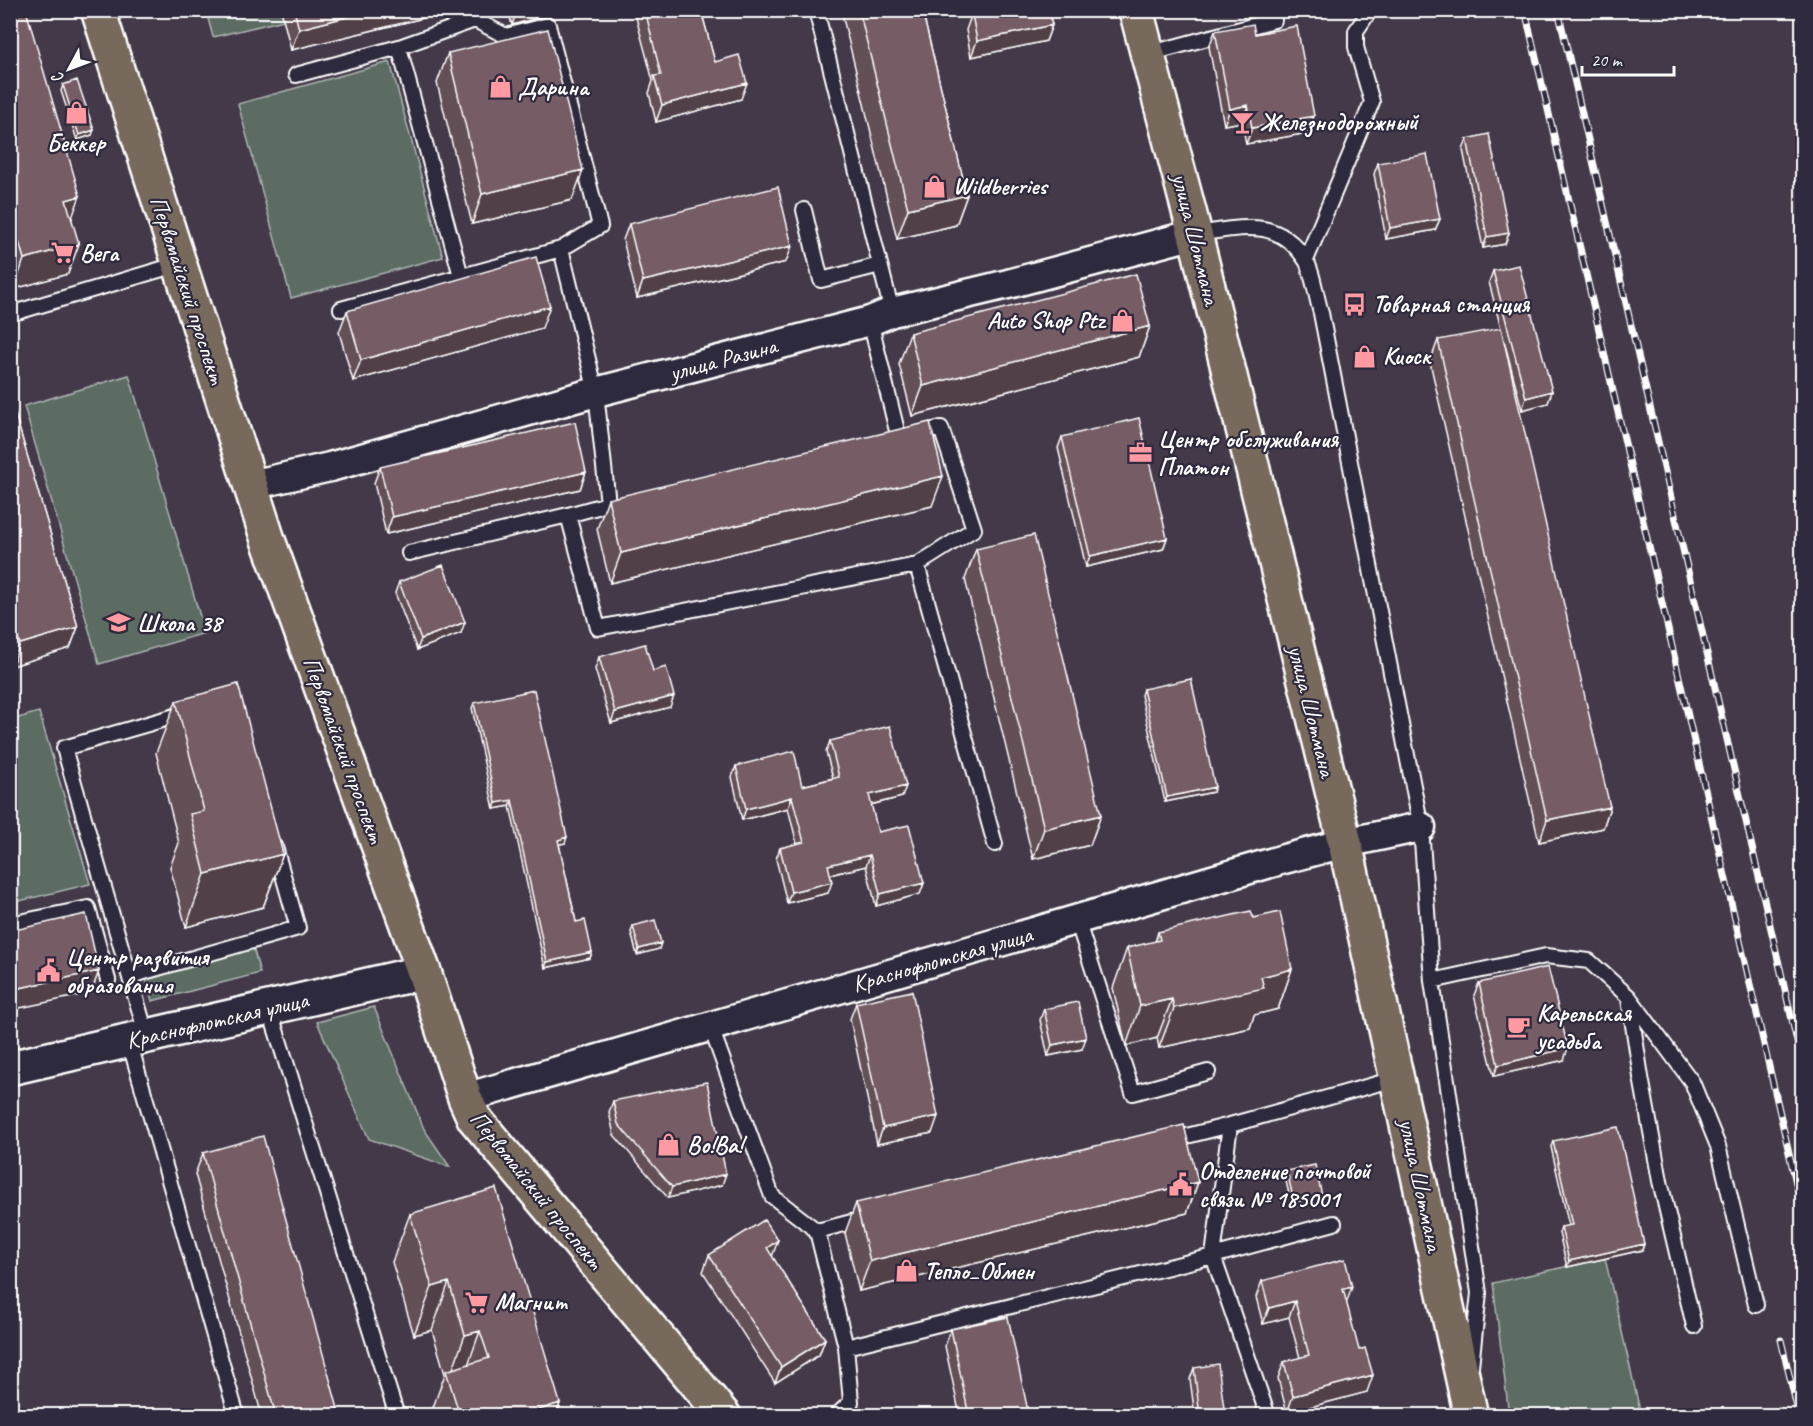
<svg xmlns="http://www.w3.org/2000/svg" width="1813" height="1426" font-family="Caveat,sans-serif">
	<style>
		.green { fill: #5b6c64; stroke: #adb6b2; stroke-width: 1.5 }
		.lines { fill: none; stroke-linecap: round; stroke-linejoin: round }
		.service-casing { stroke: #fff; stroke-width: 18 }
		.minor-casing { stroke: #fff; stroke-width: 33 }
		.tertiary-casing { stroke: #fff; stroke-width: 38 }
		.primary-casing { stroke: #fff; stroke-width: 38 }
		.service { stroke: #2f2a3d; stroke-width: 14 }
		.minor { stroke: #2f2a3d; stroke-width: 28 }
		.tertiary { stroke: #2f2a3d; stroke-width: 33 }
		.primary { stroke: #77695c; stroke-width: 33 }
		.rail-casing { stroke: #fff; stroke-width: 7 }
		.rail { stroke: #2f2a3d; stroke-width: 4.5; stroke-dasharray: 14; stroke-linecap: butt }
		.wall { fill: #644f57; stroke: #fff; stroke-width: 1.5 }
		.shaded-wall { fill: #514047; stroke: #fff; stroke-width: 1.5 }
		.building { fill: #745c65; stroke: #fff; stroke-width: 1.5 }
		.labels { text-anchor: middle; dominant-baseline: central; stroke-width: 4.5; stroke-linejoin: round; paint-order: stroke }
		.poi-label { font-size: 24px; font-weight: bold; fill: #fff; stroke: #2f2a3d; text-anchor: start }
		.street-label { font-size: 24px; fill: #fff; stroke: #2f2a3d }
	</style>
	<rect width="100%" height="100%" fill="#443949"/>
	<filter id="ink" filterUnits="userSpaceOnUse"><feTurbulence type="fractalNoise" baseFrequency=".0167" numOctaves="2"/><feDisplacementMap in="SourceGraphic" scale="12" xChannelSelector="R" yChannelSelector="G"/><feConvolveMatrix kernelMatrix="1 2 1 2 8 2 1 2 1" color-interpolation-filters="sRGB"/></filter>
	<g filter="url(#ink)">
		<path class="green" d="M 206,11 L 281,11 L 284,20 L 213,37 Z
			M 390,62 L 443,257 L 291,298 L 238,104 Z
			M 129,375 L 205,633 L 99,664 L 24,406 Z
			M 39,712 L 90,884 L 11,903 L 11,720 Z
			M 250,936 L 260,973 L 152,1001 L 142,965 Z
			M 374,1007 L 424,1129 L 450,1167 L 369,1139 L 317,1022 Z
			M 1605,1258 L 1641,1415 L 1509,1415 L 1493,1283 Z"/>
		<g class="lines">
			<defs>
				<path id="service" d="M 816,10 L 892,312
					M 399,47 L 461,276
					M 1148,54 L 1274,20
					M 296,75 L 399,47 L 475,20 L 506,36 L 548,25 L 600,226 L 561,249 L 341,309
					M 804,210 L 821,280 L 880,265
					M 1195,234 C 1239,229 1276,215 1305,259 C 1312,268 1317,300 1321,313 L 1421,827 L 1432,981 L 1479,1293 L 1471,1366
					M 561,249 L 596,392 L 608,504 L 568,515 L 598,628 L 917,565 L 995,844
					M 1306,260 L 1372,102 L 1356,47 L 1356,31 L 1370,10
					M 10,314 L 179,264
					M 870,321 L 899,439 L 941,428 L 974,529 L 917,565
					M 409,553 L 568,515
					M 1077,920 L 1133,1093 L 1208,1072
					M 10,924 L 88,908 L 108,980
					M 130,976 L 298,928 L 275,847
					M 1432,981 L 1546,956 L 1589,961 L 1629,997 L 1692,1082 L 1718,1146 L 1756,1305
					M 1629,999 L 1641,1077 L 1660,1181 L 1694,1326
					M 269,1008 L 397,1416
					M 710,1025 L 772,1196 L 817,1231
					M 147,1037 L 64,748 L 186,713
					M 129,1041 L 237,1416
					M 1171,1140 L 1230,1125
					M 846,1347 L 817,1231 L 867,1218
					M 836,1416 L 851,1402 L 846,1347 L 1213,1256 L 1230,1125 L 1398,1078
					M 1268,1416 L 1213,1256 L 1334,1223"/>
				<path id="minor" d="M 251,485 L 330,467 L 596,392 L 870,321 L 892,312 L 1008,284 L 1195,234
					M 465,1098 L 1284,859 L 1345,843 L 1421,827"/>
				<path id="tertiary" d="M 10,1068 L 424,972"/>
				<path id="primary" d="M 98,10 L 268,540 L 424,972 L 465,1098 L 474,1118 L 724,1416
					M 1136,10 L 1195,234 L 1345,843 L 1471,1416"/>
			</defs>
			<use href="#service" class="service-casing"/>
			<use href="#minor" class="minor-casing"/>
			<use href="#tertiary" class="tertiary-casing"/>
			<use href="#primary" class="primary-casing"/>
			<use href="#service" class="service"/>
			<use href="#minor" class="minor"/>
			<use href="#tertiary" class="tertiary"/>
			<use href="#primary" class="primary"/>
			<defs>
				<path id="rail" d="M 1525,10 L 1802,1209
					M 1558,10 L 1802,1063
					M 1781,1340 L 1799,1416"/>
			</defs>
			<use href="#rail" class="rail-casing"/>
			<use href="#rail" class="rail"/>
		</g>
		<path class="wall" d="M 10,10 L 72,218 L 68,274 L 14,289 L 10,279 Z
			M 281,10 L 426,10 L 423,18 L 291,50 Z
			M 508,10 L 554,10 L 553,13 L 512,25 Z
			M 634,10 L 701,10 L 715,62 L 741,99 L 656,122 L 649,93 L 653,81 Z
			M 841,10 L 922,10 L 967,195 L 956,225 L 897,239 Z
			M 970,10 L 1049,10 L 1052,25 L 1046,41 L 971,57 L 966,30 L 971,16 Z
			M 1215,31 L 1255,34 L 1308,133 L 1246,144 L 1242,122 L 1224,125 L 1209,47 Z
			M 448,53 L 572,200 L 472,224 L 437,83 Z
			M 63,85 L 92,135 L 77,140 L 61,91 Z
			M 1467,139 L 1509,233 L 1505,244 L 1483,248 L 1463,150 Z
			M 1378,163 L 1440,219 L 1435,230 L 1386,239 L 1374,174 Z
			M 629,224 L 786,262 L 637,298 L 623,240 Z
			M 1493,271 L 1552,391 L 1548,403 L 1522,410 L 1489,282 Z
			M 347,311 L 542,328 L 353,381 L 339,332 Z
			M 1150,326 L 1139,357 L 912,416 L 899,364 L 910,333 Z
			M 1438,340 L 1610,807 L 1603,828 L 1539,842 L 1430,362 Z
			M 10,397 L 78,627 L 70,648 L 12,666 L 10,660 Z
			M 1062,437 L 1167,538 L 1163,549 L 1086,567 L 1058,448 Z
			M 380,467 L 586,472 L 580,489 L 386,534 L 374,483 Z
			M 608,499 L 932,506 L 610,583 L 597,529 Z
			M 976,549 L 1101,815 L 1090,845 L 1033,859 L 965,579 Z
			M 399,582 L 461,633 L 417,650 L 395,593 Z
			M 599,657 L 653,671 L 670,707 L 611,723 L 595,669 Z
			M 1143,689 L 1213,792 L 1165,802 L 1141,695 Z
			M 176,701 L 283,854 L 263,907 L 186,927 L 170,867 L 179,843 L 156,753 Z
			M 474,703 L 565,843 L 559,844 L 576,922 L 592,952 L 590,958 L 545,968 L 510,806 L 494,809 L 472,708 Z
			M 830,741 L 902,797 L 871,805 L 878,832 L 924,883 L 920,894 L 876,906 L 866,866 L 830,875 L 828,893 L 787,903 L 776,859 L 780,848 L 797,844 L 788,808 L 742,820 L 732,777 L 736,766 L 802,786 L 833,778 L 826,752 Z
			M 1253,918 L 1292,969 L 1278,1009 L 1254,1015 L 1250,1028 L 1159,1048 L 1157,1038 L 1126,1046 L 1113,988 L 1127,948 L 1155,942 L 1158,932 Z
			M 633,926 L 659,949 L 637,955 L 631,932 Z
			M 1479,983 L 1564,1060 L 1494,1076 L 1474,995 Z
			M 856,1003 L 932,1133 L 877,1144 L 850,1019 Z
			M 1044,1009 L 1082,1049 L 1048,1056 L 1040,1020 Z
			M 613,1101 L 722,1185 L 668,1198 L 614,1135 L 609,1112 Z
			M 1553,1141 L 1644,1244 L 1642,1250 L 1567,1267 L 1559,1233 L 1561,1227 L 1569,1226 L 1551,1147 Z
			M 203,1153 L 340,1416 L 262,1416 L 195,1174 Z
			M 1287,1171 L 1322,1196 L 1320,1201 L 1292,1207 L 1285,1177 Z
			M 1198,1182 L 1187,1213 L 859,1291 L 845,1233 L 856,1203 Z
			M 410,1214 L 560,1403 L 556,1416 L 430,1416 L 445,1374 L 432,1330 L 414,1335 L 392,1262 Z
			M 709,1255 L 772,1256 L 825,1339 L 819,1355 L 775,1383 L 703,1272 Z
			M 1262,1281 L 1346,1302 L 1367,1392 L 1287,1413 L 1278,1378 L 1284,1362 L 1300,1358 L 1289,1317 L 1263,1324 L 1256,1297 Z
			M 951,1329 L 1029,1416 L 960,1416 L 945,1346 Z
			M 1194,1368 L 1225,1416 L 1195,1416 L 1190,1379 Z"/>
		<path class="shaded-wall" d="M 374,10 L 426,10 L 423,18 L 291,50 L 299,29 Z
			M 527,10 L 554,10 L 553,13 L 512,25 L 516,14 Z
			M 1052,25 L 1046,41 L 971,57 L 977,41 Z
			M 747,83 L 741,99 L 656,122 L 662,105 Z
			M 1248,105 L 1242,122 L 1224,125 L 1230,109 Z
			M 1314,116 L 1308,133 L 1246,144 L 1252,128 Z
			M 94,130 L 92,135 L 77,140 L 79,135 Z
			M 583,170 L 572,200 L 472,224 L 482,194 Z
			M 967,195 L 956,225 L 897,239 L 908,209 Z
			M 80,196 L 69,226 L 66,200 Z
			M 1440,219 L 1435,230 L 1386,239 L 1390,228 Z
			M 1509,233 L 1505,244 L 1483,248 L 1487,237 Z
			M 79,244 L 68,274 L 14,289 L 24,259 Z
			M 792,246 L 786,262 L 637,298 L 643,281 Z
			M 550,306 L 542,328 L 353,381 L 361,360 Z
			M 1150,326 L 1139,357 L 912,416 L 923,386 Z
			M 1552,391 L 1548,403 L 1522,410 L 1526,398 Z
			M 586,472 L 580,489 L 386,534 L 392,517 Z
			M 943,476 L 932,506 L 610,583 L 621,553 Z
			M 1167,538 L 1163,549 L 1086,567 L 1090,556 Z
			M 465,622 L 461,633 L 417,650 L 421,639 Z
			M 78,627 L 70,648 L 12,666 L 20,644 Z
			M 674,696 L 670,707 L 611,723 L 615,712 Z
			M 906,786 L 902,797 L 865,806 L 869,795 Z
			M 1215,787 L 1213,792 L 1165,802 L 1167,797 Z
			M 792,797 L 788,808 L 742,820 L 746,809 Z
			M 512,800 L 510,806 L 494,809 L 496,803 Z
			M 1610,807 L 1603,828 L 1539,842 L 1547,820 Z
			M 1101,815 L 1090,845 L 1033,859 L 1044,829 Z
			M 567,837 L 565,843 L 556,845 L 558,840 Z
			M 283,854 L 263,907 L 186,927 L 205,874 Z
			M 870,855 L 866,866 L 824,876 L 828,865 Z
			M 832,882 L 828,893 L 787,903 L 791,892 Z
			M 924,883 L 920,894 L 876,906 L 880,894 Z
			M 661,943 L 659,949 L 637,955 L 639,949 Z
			M 592,952 L 590,958 L 545,968 L 547,962 Z
			M 1292,969 L 1278,1009 L 1254,1015 L 1250,1028 L 1159,1048 L 1174,1008 L 1261,977 Z
			M 99,971 L 91,993 L 10,1010 L 10,990 Z
			M 1172,999 L 1157,1038 L 1126,1046 L 1140,1006 Z
			M 1086,1038 L 1082,1049 L 1048,1056 L 1052,1045 Z
			M 1568,1048 L 1564,1060 L 1494,1076 L 1498,1065 Z
			M 938,1116 L 932,1133 L 877,1144 L 883,1128 Z
			M 726,1174 L 722,1185 L 668,1198 L 672,1187 Z
			M 1198,1182 L 1187,1213 L 859,1291 L 870,1261 Z
			M 1322,1196 L 1320,1201 L 1292,1207 L 1294,1202 Z
			M 778,1240 L 772,1257 L 767,1248 Z
			M 1644,1244 L 1642,1250 L 1567,1267 L 1569,1261 Z
			M 449,1282 L 432,1330 L 414,1335 L 432,1287 Z
			M 1352,1287 L 1346,1304 L 1343,1289 Z
			M 1295,1301 L 1289,1317 L 1263,1324 L 1269,1308 Z
			M 480,1331 L 463,1379 L 449,1380 L 465,1335 Z
			M 825,1339 L 819,1355 L 775,1383 L 781,1367 Z
			M 1373,1375 L 1367,1392 L 1287,1413 L 1293,1396 Z
			M 560,1403 L 556,1416 L 520,1416 Z"/>
		<path class="building" d="M 10,10 L 26,10 L 80,196 L 66,200 L 79,244 L 24,259 L 10,211 Z
			M 294,10 L 374,10 L 299,29 Z
			M 515,10 L 527,10 L 516,14 Z
			M 645,10 L 701,10 L 715,62 L 739,55 L 747,83 L 662,105 L 654,76 L 661,75 Z
			M 859,10 L 922,10 L 967,195 L 908,209 Z
			M 979,10 L 1049,10 L 1052,25 L 977,41 L 972,14 L 980,12 Z
			M 1253,24 L 1255,34 L 1297,26 L 1314,116 L 1252,128 L 1248,105 L 1230,109 L 1215,31 Z
			M 548,29 L 583,170 L 482,194 L 448,53 Z
			M 77,80 L 94,130 L 79,135 L 63,85 Z
			M 1489,134 L 1509,233 L 1487,237 L 1467,139 Z
			M 1427,154 L 1440,219 L 1390,228 L 1378,163 Z
			M 778,187 L 792,246 L 643,281 L 629,224 Z
			M 536,257 L 550,306 L 361,360 L 347,311 Z
			M 1519,265 L 1552,391 L 1526,398 L 1493,271 Z
			M 1136,274 L 1150,326 L 923,386 L 910,333 Z
			M 1501,328 L 1610,807 L 1547,820 L 1438,340 Z
			M 10,397 L 78,627 L 20,644 L 10,612 Z
			M 1139,418 L 1167,538 L 1090,556 L 1062,437 Z
			M 575,422 L 586,472 L 392,517 L 380,467 Z
			M 930,422 L 943,476 L 621,553 L 608,499 Z
			M 1034,535 L 1101,815 L 1044,829 L 976,549 Z
			M 443,565 L 465,622 L 421,639 L 399,582 Z
			M 645,644 L 653,671 L 666,667 L 674,696 L 615,712 L 599,657 Z
			M 1191,679 L 1215,787 L 1167,797 L 1143,689 Z
			M 238,684 L 283,854 L 205,874 L 190,814 L 204,811 L 176,701 Z
			M 534,690 L 567,837 L 558,840 L 576,922 L 585,920 L 592,952 L 547,962 L 512,800 L 496,803 L 474,703 Z
			M 890,726 L 906,786 L 869,795 L 878,832 L 909,825 L 924,883 L 880,894 L 870,855 L 828,865 L 832,882 L 791,892 L 780,848 L 804,842 L 792,797 L 746,809 L 736,766 L 794,751 L 802,786 L 839,777 L 830,741 Z
			M 1251,911 L 1253,918 L 1280,912 L 1292,969 L 1261,977 L 1264,988 L 1174,1008 L 1172,999 L 1140,1006 L 1127,948 L 1160,940 L 1158,932 Z
			M 86,914 L 99,971 L 10,990 L 10,931 Z
			M 655,920 L 661,943 L 639,949 L 633,926 Z
			M 1548,967 L 1568,1048 L 1498,1065 L 1479,983 Z
			M 912,991 L 938,1116 L 883,1128 L 856,1003 Z
			M 1078,1002 L 1086,1038 L 1052,1045 L 1044,1009 Z
			M 707,1082 L 726,1174 L 672,1187 L 618,1124 L 613,1101 Z
			M 1184,1125 L 1198,1182 L 870,1261 L 856,1203 Z
			M 1618,1127 L 1644,1244 L 1569,1261 L 1561,1227 L 1572,1225 L 1553,1141 Z
			M 263,1136 L 340,1416 L 276,1416 L 203,1153 Z
			M 1315,1165 L 1322,1196 L 1294,1202 L 1287,1171 Z
			M 496,1188 L 560,1403 L 520,1416 L 460,1416 L 446,1371 L 489,1358 L 480,1331 L 465,1335 L 449,1282 L 432,1287 L 410,1214 Z
			M 764,1220 L 778,1240 L 767,1248 L 825,1339 L 781,1367 L 709,1255 Z
			M 1345,1259 L 1352,1287 L 1343,1289 L 1359,1350 L 1365,1348 L 1373,1375 L 1293,1396 L 1284,1362 L 1309,1355 L 1295,1301 L 1269,1308 L 1262,1281 Z
			M 1008,1317 L 1029,1416 L 969,1416 L 951,1329 Z
			M 1218,1364 L 1225,1416 L 1200,1416 L 1194,1368 Z"/>
	</g>
	<defs>
		<symbol id="shop-bare" viewBox="-9 -9 18 18"><path d="M-5-2.5h2.3a2.7 3.5 0 0 1 5.4 0H5L5.5 6h-11ZM-1.5-2.5h3a1.5 2.3 0 0 0-3 0Z" fill="#ff9aa2" stroke="#2f2a3d" stroke-width="2.5" paint-order="stroke"/></symbol>
		<symbol id="bar-bare" viewBox="-9 -9 18 18"><path d="M-6-5H6L.8 .8V4.5H3.5V6h-7V4.5H-.8V.8Z" fill="#ff9aa2" stroke="#2f2a3d" stroke-width="2.5" paint-order="stroke"/></symbol>
		<symbol id="supermarket-bare" viewBox="-9 -9 18 18"><path d="M-6-5.5h2.5l.6 2H6L4.5 2H-2.5L-4.4-4H-6ZM-1.5 3.2a1.3 1.3 0 1 0 .1 0ZM3 3.2a1.3 1.3 0 1 0 .1 0Z" fill="#ff9aa2" stroke="#2f2a3d" stroke-width="2.5" paint-order="stroke"/></symbol>
		<symbol id="bus-bare" viewBox="-9 -9 18 18"><path d="M-5-6H5V4H4V6H2V4H-2V6H-4V4H-5ZM-3.5-4V0h7V-4ZM-3.5 1.2v1.5H-2V1.2ZM2 1.2v1.5H3.5V1.2Z" fill="#ff9aa2" stroke="#2f2a3d" stroke-width="2.5" paint-order="stroke"/></symbol>
		<symbol id="office-bare" viewBox="-9 -9 18 18"><path d="M-6-3h4V-5.5h4V-3h4V5H-6ZM-1-4.5V-3h2v-1.5ZM-6 0V1H6V0Z" fill="#ff9aa2" stroke="#2f2a3d" stroke-width="2.5" paint-order="stroke"/></symbol>
		<symbol id="school-bare" viewBox="-9 -9 18 18"><path d="M0-5L7-2L0 1L-7-2ZM-4 1L0 2.5L4 1V4Q0 6-4 4Z" fill="#ff9aa2" stroke="#2f2a3d" stroke-width="2.5" paint-order="stroke"/></symbol>
		<symbol id="civic-bare" viewBox="-9 -9 18 18"><path d="M-.6-6.5H3V-4.5H.6V-3L4-1V1h2V6H-6V1h2V-1L-.6-3ZM-1.2 2.5V6h2.4V2.5Z" fill="#ff9aa2" stroke="#2f2a3d" stroke-width="2.5" paint-order="stroke"/></symbol>
		<symbol id="cafe-bare" viewBox="-9 -9 18 18"><path d="M-5.5-4.5H6V0H3Q3 3.5 0 3.5H-2.5Q-5.5 3.5-5.5 0ZM3-3.2v2h1.7v-2ZM-6 4.5H4V6H-6Z" fill="#ff9aa2" stroke="#2f2a3d" stroke-width="2.5" paint-order="stroke"/></symbol>
	</defs>
	<g fill-rule="evenodd">
		<use href="#shop-bare" x="484" y="70" width="33" height="33"/>
		<use href="#shop-bare" x="60" y="96" width="33" height="33"/>
		<use href="#bar-bare" x="1226" y="106" width="33" height="33"/>
		<use href="#shop-bare" x="918" y="170" width="33" height="33"/>
		<use href="#supermarket-bare" x="46" y="236" width="33" height="33"/>
		<use href="#bus-bare" x="1338" y="288" width="33" height="33"/>
		<use href="#shop-bare" x="1106" y="304" width="33" height="33"/>
		<use href="#shop-bare" x="1348" y="340" width="33" height="33"/>
		<use href="#office-bare" x="1124" y="436" width="33" height="33"/>
		<use href="#school-bare" x="102" y="606" width="33" height="33"/>
		<use href="#civic-bare" x="32" y="954" width="33" height="33"/>
		<use href="#cafe-bare" x="1502" y="1010" width="33" height="33"/>
		<use href="#shop-bare" x="652" y="1128" width="33" height="33"/>
		<use href="#civic-bare" x="1164" y="1168" width="33" height="33"/>
		<use href="#shop-bare" x="890" y="1254" width="33" height="33"/>
		<use href="#supermarket-bare" x="460" y="1286" width="33" height="33"/>
	</g>
	<g class="labels">
		<g class="poi-label">
			<text x="518" y="87">Дарина</text>
			<text x="1260" y="122">Железнодорожный</text>
			<text x="76" y="143" text-anchor="middle">Беккер</text>
			<text x="953" y="186">Wildberries</text>
			<text x="80" y="253">Вега</text>
			<text x="1373" y="304">Товарная станция</text>
			<text x="1104" y="320" text-anchor="end">Auto Shop Ptz</text>
			<text x="1383" y="356">Киоск</text>
			<text x="1158" y="439">Центр обслуживания<tspan x="1158" dy="28">Платон</tspan></text>
			<text x="137" y="623">Школа 38</text>
			<text x="66" y="957">Центр развития<tspan x="66" dy="28">образования</tspan></text>
			<text x="1537" y="1013">Карельская<tspan x="1537" dy="28">усадьба</tspan></text>
			<text x="687" y="1145">Во!Ва!</text>
			<text x="1199" y="1171">Отделение почтовой<tspan x="1199" dy="28">связи № 185001</tspan></text>
			<text x="924" y="1271">Тепло_Обмен</text>
			<text x="495" y="1302">Магнит</text>
		</g>
		<g class="street-label">
			<text transform="translate(1196 239) rotate(76)">улица Шотмана</text>
			<text transform="translate(188 290) rotate(72)">Первомайский проспект</text>
			<text transform="translate(723 359) rotate(-15)">улица Разина</text>
			<text transform="translate(1312 711) rotate(76)">улица Шотмана</text>
			<text transform="translate(344 750) rotate(70)">Первомайский проспект</text>
			<text transform="translate(942 959) rotate(-16)">Краснофлотская улица</text>
			<text transform="translate(217 1020) rotate(-13)">Краснофлотская улица</text>
			<text transform="translate(1421 1185) rotate(78)">улица Шотмана</text>
			<text transform="translate(537 1190) rotate(51)">Первомайский проспект</text>
		</g>
	</g>
	<rect width="1813" height="1426" fill="none" stroke="#2f2a3d" stroke-width="36"/>
	<rect x="18" y="18" width="1777" height="1390" fill="none" stroke="#fff" stroke-width="2" filter="url(#ink)"/>
	<g transform="translate(69 69) rotate(229)" stroke="#2f2a3d" stroke-width="4.5" paint-order="stroke">
	<path d="M0-4.5L10 22L0 15L-10 22Z" fill="#ffffff"/>
	<text y="-9" font-size="16" font-weight="bold" text-anchor="middle" fill="#ffffff">С</text>
	</g>
	<path d="M1582 66v9h92v-9" fill="none" stroke="#ffffff" stroke-width="3"/>
	<text x="1591" y="66" font-size="18" fill="#ffffff" stroke="#2f2a3d" stroke-width="4.5" paint-order="stroke">20 m</text>
</svg>
